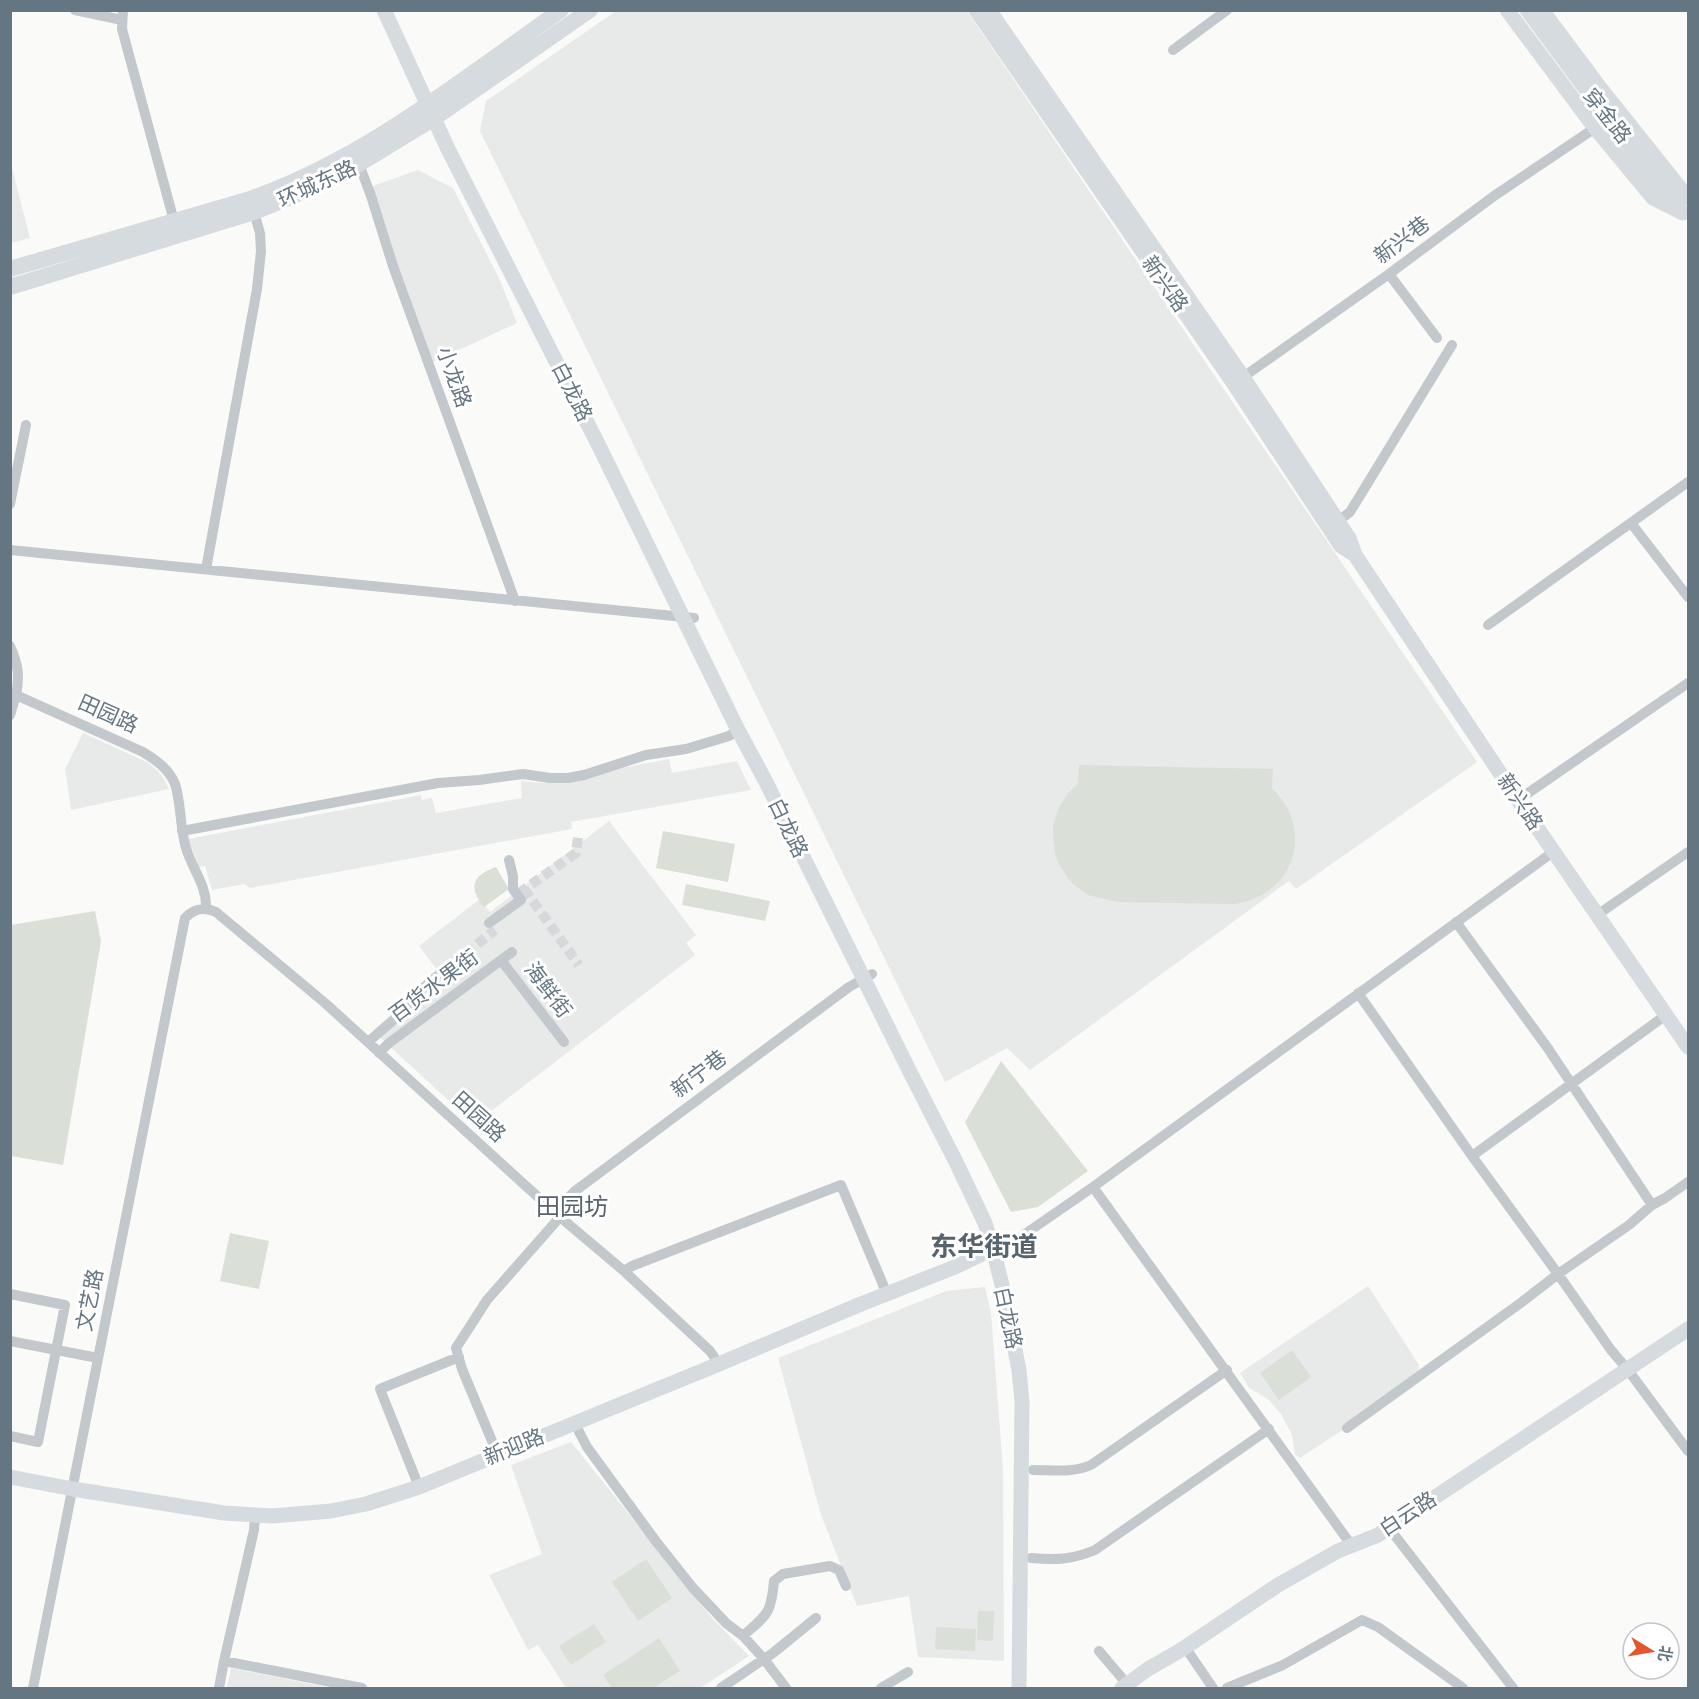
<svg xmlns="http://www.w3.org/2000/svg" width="1699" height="1699" font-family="'Roboto Condensed','Noto Sans SC',sans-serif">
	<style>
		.built { fill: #e8e9e9 }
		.green { fill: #dadfd7 }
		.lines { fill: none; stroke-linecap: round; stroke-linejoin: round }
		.street-tunnel { stroke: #d5d9db; stroke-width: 10; stroke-dasharray: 10 5; stroke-linecap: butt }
		.street { stroke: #c3c8cc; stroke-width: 10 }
		.secondary { stroke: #d6dbdf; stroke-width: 15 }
		.primary { stroke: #d6dbdf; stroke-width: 16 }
		.labels { text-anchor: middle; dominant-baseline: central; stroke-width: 6; stroke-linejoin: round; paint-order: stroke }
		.street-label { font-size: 21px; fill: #657683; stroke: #fff }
		.quarter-label { font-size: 24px; fill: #57646e; stroke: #fff }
		.district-label { font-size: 27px; font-weight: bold; fill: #57646e; stroke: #fff }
	</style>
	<rect width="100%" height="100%" fill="#fafaf8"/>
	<path class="built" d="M 616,11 L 967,11 L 1477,762 L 1296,889 L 1289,881 L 1030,1070 L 1007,1048 L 945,1082 L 480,131 L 486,101 Z
		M 11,164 L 30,238 L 11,243 L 10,243 Z
		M 418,170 L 453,188 L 499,278 L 517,323 L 431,363 L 370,187 Z
		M 83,733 L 147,762 L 157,770 L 164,779 L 169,789 L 71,810 L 65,769 Z
		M 669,759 L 672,773 L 737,761 L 751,790 L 571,822 L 572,829 L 250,888 L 244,884 L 212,890 L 205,866 L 199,867 L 188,839 L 421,795 L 422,800 L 432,798 L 436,813 L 522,798 L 521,781 L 543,783 Z
		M 609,821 L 696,935 L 686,943 L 695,955 L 474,1124 L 373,1031 L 438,971 L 419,946 L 480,899 L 490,912 Z
		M 1368,1286 L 1419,1365 L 1417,1381 L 1300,1458 L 1295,1454 L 1292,1435 L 1281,1414 L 1269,1400 L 1249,1388 L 1240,1373 Z
		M 985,1287 L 991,1313 L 1003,1469 L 1004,1661 L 918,1657 L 909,1596 L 857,1606 L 821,1515 L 778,1358 L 946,1291 Z
		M 571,1442 L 713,1619 L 749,1656 L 700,1688 L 566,1688 L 538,1645 L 528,1650 L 489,1575 L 542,1554 L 511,1465 Z
		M 231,1668 L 331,1688 L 227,1688 Z"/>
	<path class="green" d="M 1079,765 L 1273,769 L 1272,788 C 1315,830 1295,895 1235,904 L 1118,902 L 1088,895 L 1073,884 L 1067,877 L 1058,862 L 1055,853 L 1053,835 L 1053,826 L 1058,809 L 1068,793 L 1078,784 Z
		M 663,831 L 735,844 L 728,882 L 656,868 Z
		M 496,867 L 509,889 L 484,907 C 468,888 472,875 496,867 Z
		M 686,884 L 770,901 L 765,921 L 682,905 Z
		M 95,911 L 101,941 L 63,1165 L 11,1156 L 11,925 Z
		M 1001,1061 L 1088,1171 L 1038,1207 L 1011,1212 L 965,1122 Z
		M 230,1233 L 269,1241 L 259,1289 L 220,1281 Z
		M 1292,1350 L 1311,1377 L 1279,1400 L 1260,1373 Z
		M 646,1559 L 672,1598 L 638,1621 L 612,1582 Z
		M 978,1611 L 994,1611 L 993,1641 L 977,1640 Z
		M 594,1624 L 606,1642 L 571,1665 L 559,1646 Z
		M 936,1627 L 976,1629 L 975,1651 L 935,1649 Z
		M 659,1638 L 680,1671 L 653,1688 L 612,1688 L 603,1675 Z"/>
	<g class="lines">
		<path class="street-tunnel" d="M 524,889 L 579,965
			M 519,893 L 576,853 L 578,837
			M 442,972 L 495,930"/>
		<path class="street" d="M 75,10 L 122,20
			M 123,10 L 122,29 L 174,221
			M 1173,50 L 1227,10
			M 359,164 L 371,196 L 393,266 L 515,601
			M 1389,274 L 1437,338
			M 1239,380 L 1389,274 L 1494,196 L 1595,128
			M 10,504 L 26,425
			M 1338,521 L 1350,512 L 1452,345
			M 1631,523 L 1688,597
			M 10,550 L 694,618
			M 206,569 L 257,289 L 261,251 L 260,233 L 254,212
			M 1488,625 L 1688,482
			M 10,646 C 18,664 20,675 16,695 L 143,752 C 156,760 169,769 175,784 C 181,801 180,829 186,848 C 192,869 207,885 206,908
			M 10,715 L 16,695
			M 1518,800 L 1688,683
			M 182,831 L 438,783 L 479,780 L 523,774 L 550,778 L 568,778 L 584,775 L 646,755 L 686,749 L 729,736 L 738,730
			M 1597,915 L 1688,852
			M 1456,922 L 1547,1047 L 1652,1205
			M 489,923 L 521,900 L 513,889 L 513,876 L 509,860
			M 501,960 L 564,1042
			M 1358,993 L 1472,1156 L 1558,1274 L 1611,1350 L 1628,1370 L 1688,1451
			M 368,1042 L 396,1018 L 423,988 L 442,972
			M 379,1053 L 389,1043 L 512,952
			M 1472,1156 L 1666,1015
			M 1093,1187 L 1352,1546
			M 554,1212 L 575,1191 L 849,987 L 872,974
			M 993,1249 L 1003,1247 L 1022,1236 L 1093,1187 L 1553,852
			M 624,1271 L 632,1266 L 841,1185 L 887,1294
			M 10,1294 L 65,1305 L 38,1442 L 10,1436
			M 10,1341 L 98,1358
			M 574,1422 L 587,1447 L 655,1540 L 693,1588 L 726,1623 L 743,1636 L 764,1659 L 786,1688
			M 1347,1428 L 1522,1302 L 1558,1274 L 1629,1225 L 1652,1205 L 1665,1198 L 1688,1182
			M 497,1453 L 462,1369 L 456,1348 L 487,1300 L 560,1217
			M 1033,1470 C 1053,1470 1072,1473 1091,1465 L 1227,1370
			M 419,1487 L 380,1389 L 459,1357
			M 1389,1528 L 1513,1688
			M 1031,1558 C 1056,1560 1071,1560 1095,1550 L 1269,1429
			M 743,1636 C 767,1614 771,1615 774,1581 L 783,1574 L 830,1566 L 839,1570 L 846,1586
			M 1185,1647 L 1213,1688
			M 1099,1651 L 1127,1684
			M 224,1661 L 254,1530 L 255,1516
			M 33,1688 L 185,918 C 194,909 203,906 216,912 L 325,1003 L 560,1217 L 624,1271 L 710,1351 L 719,1364
			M 219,1688 L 224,1661 L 362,1688
			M 721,1688 L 773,1653 L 816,1618
			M 881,1688 L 908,1672
			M 1227,1688 L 1283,1665 L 1362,1620 L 1378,1627 L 1463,1688"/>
		<path class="secondary" d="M 384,10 L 448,149 L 599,446 L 738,730 L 765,780 L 911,1074 L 956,1162 L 985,1223 L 993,1249 L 1003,1289 L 1019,1370 L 1022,1402 L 1019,1688
			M 976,10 L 1234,384 L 1341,546 L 1355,555
			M 989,10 L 1243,377 L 1349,538 L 1355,555 L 1518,800 L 1688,1047
			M 1507,10 L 1595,128 L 1653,198 L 1683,213
			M 1527,10 L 1605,115 L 1679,208
			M 1542,10 L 1601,89 L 1688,198
			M 10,1477 L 73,1489 L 224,1513 L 272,1516 L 331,1511 L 366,1504 L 419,1487 L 719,1364 L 861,1304 L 955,1267 L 993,1249
			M 1122,1688 L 1148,1669 L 1181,1650 L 1278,1585 L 1338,1551 L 1378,1535 L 1688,1329"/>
		<path class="primary" d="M 10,269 L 247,200 C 363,160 462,80 561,10
			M 10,287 L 254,212 L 300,193 L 359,164 L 433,119 L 590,10"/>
	</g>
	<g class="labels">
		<g class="street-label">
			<text transform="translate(1607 116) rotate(52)">穿金路</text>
			<text transform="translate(317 184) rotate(-25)">环城东路</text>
			<text transform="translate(1402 240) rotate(-37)">新兴巷</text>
			<text transform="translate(1165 284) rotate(55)">新兴路</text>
			<text transform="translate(454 377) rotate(70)">小龙路</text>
			<text transform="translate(572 392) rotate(63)">白龙路</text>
			<text transform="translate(108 714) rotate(24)">田园路</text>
			<text transform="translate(1520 802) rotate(56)">新兴路</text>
			<text transform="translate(788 828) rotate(64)">白龙路</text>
			<text transform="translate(434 986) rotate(-37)">百货水果街</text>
			<text transform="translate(548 990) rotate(53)">海鲜街</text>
			<text transform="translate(699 1074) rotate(-37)">新宁巷</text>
			<text transform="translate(479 1117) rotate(42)">田园路</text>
			<text transform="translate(90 1300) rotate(-79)">文艺路</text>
			<text transform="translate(1008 1318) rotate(78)">白龙路</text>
			<text transform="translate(514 1447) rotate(-22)">新迎路</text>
			<text transform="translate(1408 1514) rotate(-33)">白云路</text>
		</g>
		<g class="quarter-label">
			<text x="572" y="1207">田园坊</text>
		</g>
		<g class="district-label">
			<text x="984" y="1247">东华街道</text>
		</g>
	</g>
	<rect width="1699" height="1699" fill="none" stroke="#657683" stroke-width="24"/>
	<g transform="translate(1651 1651) rotate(101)"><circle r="28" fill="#ffffff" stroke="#c1c8cd" stroke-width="1.5"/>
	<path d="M0-4.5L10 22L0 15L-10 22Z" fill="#e4572e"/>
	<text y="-9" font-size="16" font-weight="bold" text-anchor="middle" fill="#657683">北</text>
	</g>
</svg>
